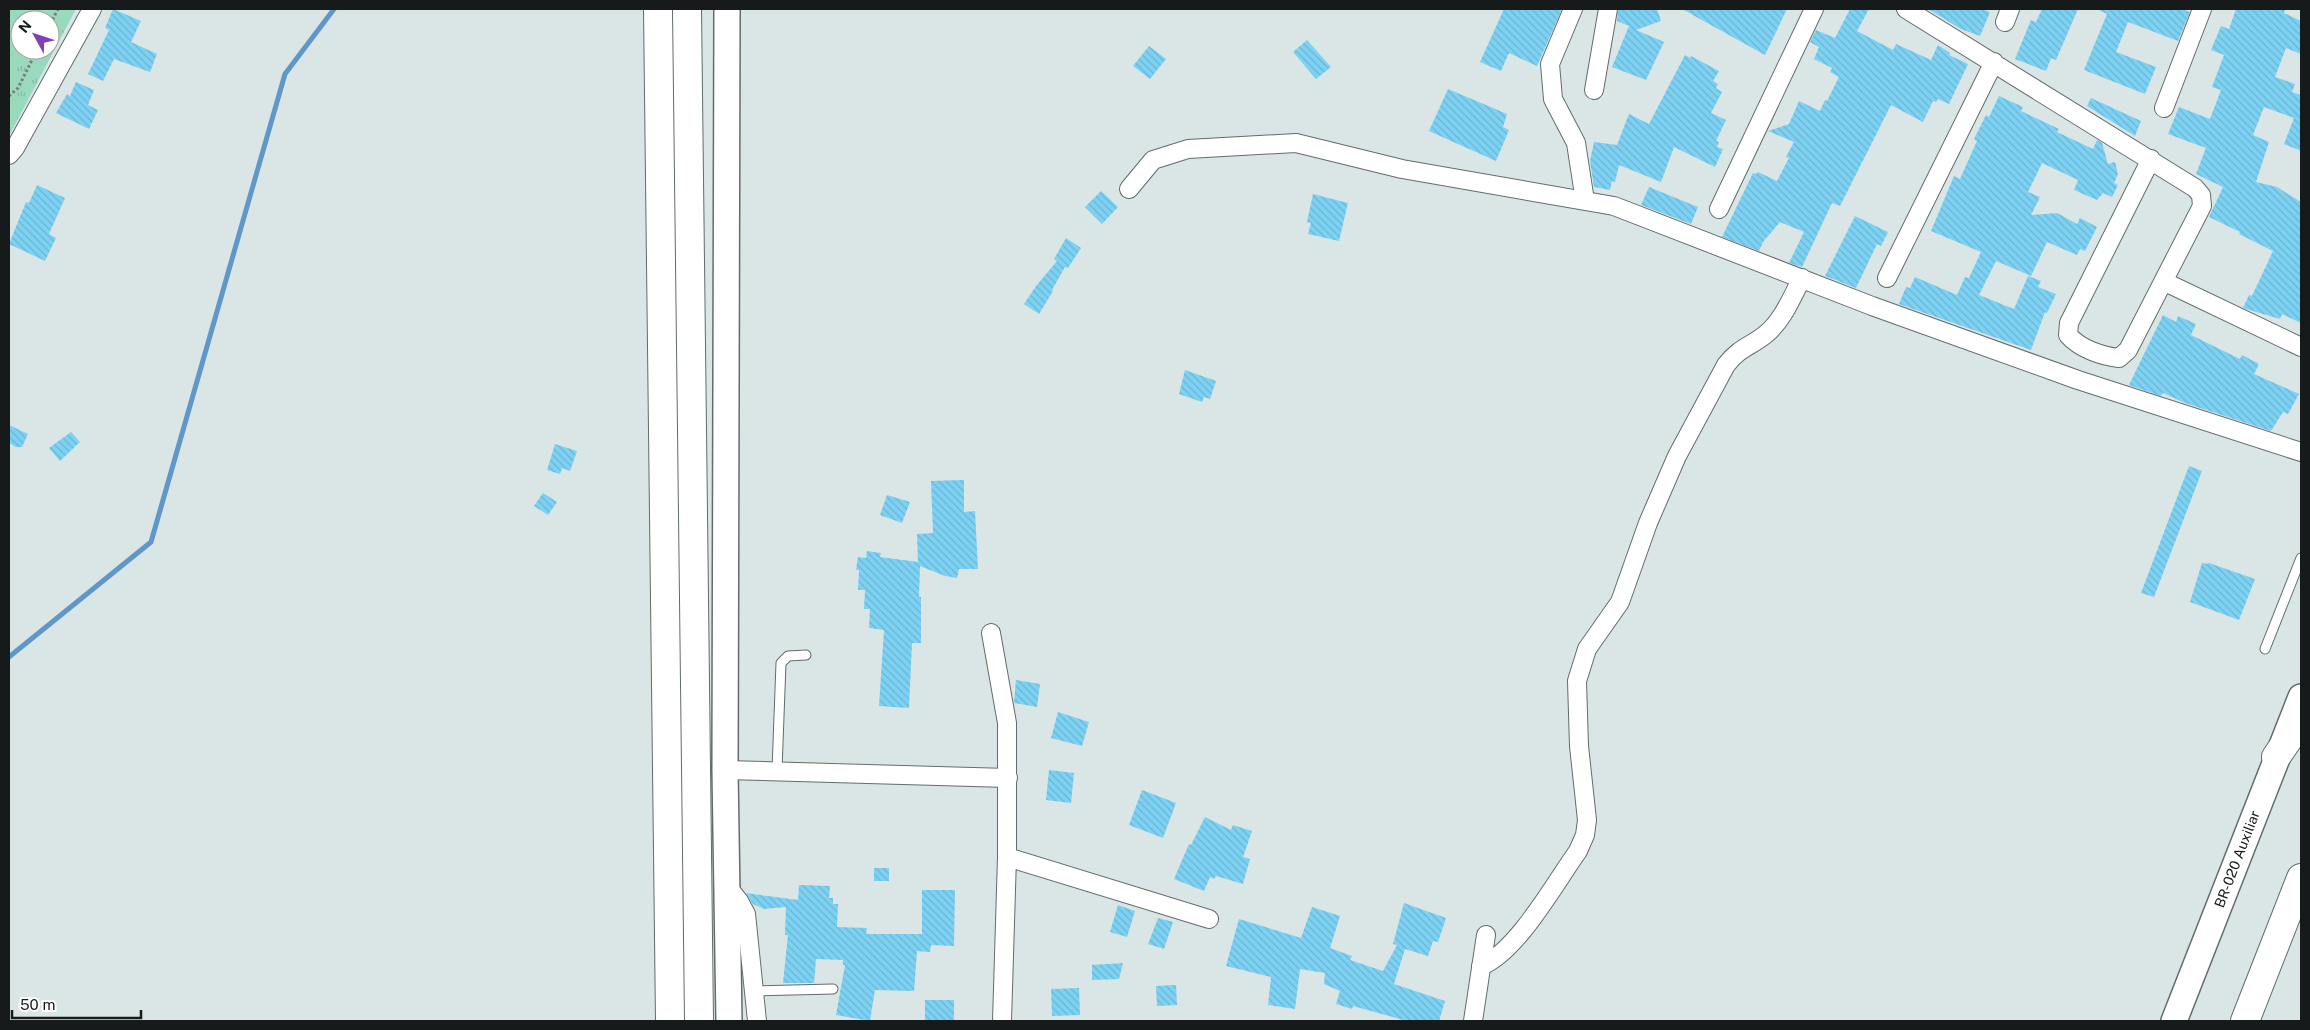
<svg xmlns="http://www.w3.org/2000/svg" width="2310" height="1030" font-family="'Public Sans',sans-serif">
	<style>
		.grass { fill: url(#grass-tufts); fill-rule: evenodd }
		.lines { fill: none; stroke-linecap: round; stroke-linejoin: round }
		.stream { stroke: #5f97c8; stroke-width: 5 }
		.building { fill: url(#building-back-hatch) }
		.lane-casing { stroke: #626c6d; stroke-width: 11 }
		.street-casing { stroke: #626c6d; stroke-width: 20 }
		.secondary-casing { stroke: #626c6d; stroke-width: 28 }
		.primary-casing { stroke: #626c6d; stroke-width: 30 }
		.highway-casing { stroke: #626c6d; stroke-width: 30 }
		.path { stroke: #747c7c; stroke-width: 3; stroke-dasharray: 2.5 2.5; stroke-linecap: butt }
		.lane { stroke: #fff; stroke-width: 9 }
		.street { stroke: #fff; stroke-width: 18 }
		.secondary { stroke: #fff; stroke-width: 25 }
		.primary { stroke: #fff; stroke-width: 28 }
		.highway { stroke: #fff; stroke-width: 28 }
		.labels { text-anchor: middle; dominant-baseline: central; stroke-width: 4; stroke-linejoin: round; paint-order: stroke }
		.street-label { font-size: 14px; fill: #161a1a; stroke: #fff }
	</style>
	<defs>
		<pattern id="grass-tufts" width="24" height="20" patternUnits="userSpaceOnUse" patternTransform="scale(1.25)"><rect width="24" height="20" fill="#99dabd"/><path d="M3 7l-1-3M5 7V3M7 7l1-3M15 17l-1-3M17 17v-4M19 17l1-3" fill="none" stroke="#83baa2"/></pattern>
		<pattern id="building-back-hatch" width="6" height="6" patternUnits="userSpaceOnUse" patternTransform="scale(1.25)"><rect width="6" height="6" fill="#7dd2f4"/><path d="M-1 5l2 2M0 0l6 6M5-1l2 2" fill="none" stroke="#6bb4d1"/></pattern>
	</defs>
	<rect width="100%" height="100%" fill="#dae5e6"/>
	<path class="grass" d="M 9,9 L 76,9 L 9,136 ZM 20,20 L 50,20 L 50,50 L 20,50 Z"/>
	<g class="lines">
		<path class="stream" d="M 9,657 L 151,542 L 285,74 L 334,9"/>
	</g>
	<path class="building" d="M 113,9 L 141,21 L 131,42 L 157,54 L 150,72 L 114,59 L 103,81 L 88,74 L 109,30 L 105,28 Z
		M 1504,9 L 1562,9 L 1537,66 L 1509,53 L 1501,71 L 1480,62 Z
		M 1618,9 L 1657,9 L 1661,21 L 1636,30 L 1664,42 L 1646,80 L 1612,67 L 1629,26 L 1617,21 Z
		M 1682,9 L 1787,9 L 1765,55 Z
		M 1850,9 L 1869,9 L 1857,31 L 1893,50 L 1896,44 L 1931,60 L 1938,45 L 1950,53 L 1949,55 L 1968,64 L 1949,104 L 1938,99 L 1936,102 L 1933,101 L 1923,122 L 1891,105 L 1840,206 L 1832,203 L 1802,267 L 1789,263 L 1804,232 L 1780,222 L 1763,242 L 1759,251 L 1722,237 L 1753,173 L 1756,174 L 1758,172 L 1777,181 L 1789,158 L 1786,157 L 1794,142 L 1768,131 L 1789,124 L 1799,101 L 1820,111 L 1825,100 L 1827,101 L 1839,77 L 1830,72 L 1832,68 L 1814,59 L 1819,47 L 1810,42 L 1816,30 L 1835,38 Z
		M 1928,9 L 1981,9 L 1990,12 L 1980,36 L 1961,29 Z
		M 2042,9 L 2078,9 L 2056,60 L 2051,58 L 2046,71 L 2015,59 L 2031,20 L 2036,22 Z
		M 2097,9 L 2181,9 L 2190,12 L 2178,41 L 2128,22 L 2116,52 L 2156,67 L 2145,94 L 2084,70 L 2107,14 Z
		M 2236,9 L 2285,9 L 2284,13 L 2301,21 L 2301,54 L 2286,48 L 2275,77 L 2295,84 L 2292,92 L 2301,95 L 2301,151 L 2284,144 L 2294,118 L 2264,107 L 2253,135 L 2269,142 L 2256,182 L 2277,187 L 2301,202 L 2301,323 L 2282,314 L 2280,319 L 2243,308 L 2249,295 L 2252,296 L 2273,251 L 2239,234 L 2240,232 L 2209,217 L 2223,187 L 2196,174 L 2206,148 L 2168,134 L 2179,107 L 2210,119 L 2221,90 L 2212,87 L 2224,55 L 2211,50 L 2221,26 L 2229,29 Z
		M 1307,40 L 1331,67 L 1316,79 L 1293,52 Z
		M 1149,46 L 1166,59 L 1150,79 L 1133,66 Z
		M 1685,55 L 1690,58 L 1691,56 L 1719,71 L 1713,81 L 1718,84 L 1716,88 L 1722,92 L 1711,113 L 1726,120 L 1716,141 L 1719,142 L 1717,147 L 1723,149 L 1715,167 L 1674,147 L 1661,182 L 1619,165 L 1615,182 L 1612,181 L 1610,190 L 1594,187 L 1590,161 L 1594,142 L 1617,145 L 1629,114 L 1649,124 Z
		M 76,82 L 94,90 L 88,105 L 98,110 L 89,129 L 56,113 L 67,94 L 70,96 Z
		M 1448,89 L 1507,114 L 1503,127 L 1509,130 L 1496,161 L 1429,131 Z
		M 1999,96 L 2023,107 L 2021,111 L 2059,129 L 2057,132 L 2093,149 L 2097,140 L 2102,143 L 2108,164 L 2115,162 L 2118,174 L 2114,183 L 2118,185 L 2112,197 L 2103,193 L 2097,200 L 2074,190 L 2078,180 L 2042,163 L 2028,192 L 2040,197 L 2031,215 L 2057,213 L 2077,224 L 2080,218 L 2097,227 L 2085,251 L 2080,249 L 2077,255 L 2047,242 L 2031,276 L 1996,261 L 1979,295 L 2014,309 L 2028,276 L 2041,281 L 2038,287 L 2056,294 L 2047,313 L 2045,312 L 2031,350 L 1899,304 L 1906,287 L 1910,288 L 1915,277 L 1957,295 L 1965,277 L 1969,278 L 1981,252 L 1931,231 L 1954,176 L 1960,179 L 1977,141 L 1974,139 L 1986,115 L 1989,117 Z
		M 2091,98 L 2141,121 L 2135,136 L 2087,106 Z
		M 37,185 L 65,198 L 49,234 L 56,238 L 45,261 L 9,244 L 26,202 L 29,203 Z
		M 1649,187 L 1698,207 L 1691,224 L 1641,205 Z
		M 1101,191 L 1118,207 L 1102,224 L 1085,207 Z
		M 1313,194 L 1348,203 L 1339,241 L 1308,234 L 1311,223 L 1307,222 Z
		M 1855,216 L 1888,232 L 1881,246 L 1877,244 L 1856,288 L 1825,276 Z
		M 1066,238 L 1081,248 L 1068,268 L 1065,267 L 1052,290 L 1053,291 L 1039,314 L 1024,304 L 1036,286 L 1057,261 L 1054,259 Z
		M 2163,315 L 2176,322 L 2178,316 L 2196,324 L 2191,335 L 2240,359 L 2242,355 L 2259,364 L 2254,374 L 2299,394 L 2288,414 L 2283,412 L 2271,431 L 2185,403 L 2163,393 L 2161,396 L 2129,385 Z
		M 1185,370 L 1216,381 L 1210,399 L 1204,397 L 1202,402 L 1179,394 Z
		M 9,425 L 28,434 L 22,447 L 16,447 L 9,443 Z
		M 71,432 L 80,442 L 60,461 L 49,448 Z
		M 555,444 L 577,451 L 570,471 L 562,468 L 560,474 L 547,470 Z
		M 2189,466 L 2202,471 L 2154,597 L 2141,593 Z
		M 964,480 L 964,512 L 975,511 L 978,569 L 959,569 L 957,578 L 945,576 L 920,566 L 919,597 L 921,597 L 921,643 L 912,643 L 909,708 L 879,706 L 884,630 L 869,628 L 870,609 L 864,609 L 865,590 L 858,590 L 859,570 L 856,570 L 858,557 L 866,558 L 867,551 L 881,553 L 880,557 L 918,562 L 917,534 L 933,533 L 931,481 Z
		M 543,493 L 557,502 L 548,515 L 534,506 Z
		M 887,495 L 910,502 L 902,523 L 880,515 Z
		M 2202,563 L 2208,564 L 2209,563 L 2255,579 L 2239,620 L 2190,602 Z
		M 1016,680 L 1040,684 L 1037,707 L 1014,703 Z
		M 1058,712 L 1089,722 L 1082,746 L 1051,738 Z
		M 1049,770 L 1074,773 L 1071,803 L 1046,800 Z
		M 1142,790 L 1176,803 L 1163,838 L 1129,825 Z
		M 1205,817 L 1231,830 L 1233,825 L 1252,831 L 1243,857 L 1250,859 L 1243,884 L 1216,876 L 1214,879 L 1210,877 L 1204,891 L 1174,879 L 1189,844 L 1191,845 Z
		M 874,868 L 889,868 L 889,881 L 874,881 Z
		M 799,885 L 830,886 L 829,898 L 833,898 L 833,904 L 838,904 L 837,927 L 867,928 L 866,934 L 922,934 L 922,890 L 955,890 L 954,946 L 931,945 L 930,952 L 917,951 L 914,991 L 875,990 L 870,1021 L 836,1015 L 845,965 L 843,965 L 843,960 L 816,959 L 814,983 L 783,983 L 788,935 L 785,935 L 786,907 L 764,909 L 753,904 L 746,893 L 798,900 Z
		M 1404,903 L 1446,918 L 1438,942 L 1433,941 L 1428,956 L 1405,949 L 1394,984 L 1445,1001 L 1439,1021 L 1407,1021 L 1353,1006 L 1352,1009 L 1336,1004 L 1340,991 L 1324,984 L 1325,973 L 1300,969 L 1295,1009 L 1268,1005 L 1271,977 L 1226,966 L 1239,919 L 1301,938 L 1312,907 L 1340,916 L 1330,948 L 1352,956 L 1350,960 L 1383,971 L 1397,945 L 1393,944 Z
		M 1118,905 L 1135,911 L 1127,937 L 1110,932 Z
		M 1158,918 L 1173,922 L 1164,949 L 1148,944 Z
		M 1123,963 L 1119,979 L 1092,980 L 1092,965 Z
		M 1176,985 L 1177,1005 L 1157,1006 L 1156,986 Z
		M 1079,988 L 1080,1015 L 1052,1016 L 1051,989 Z
		M 925,1000 L 954,1000 L 954,1021 L 925,1021 Z"/>
	<g class="lines">
		<defs>
			<path id="lane" d="M 2265,649 L 2301,558
				M 777,770 L 781,663 L 788,656 L 806,655
				M 755,991 L 833,989"/>
			<path id="street" d="M 1573,9 L 1550,64 L 1553,99 L 1576,143 L 1585,201
				M 1906,9 L 2195,188 L 2201,195 L 2202,206 L 2128,350 L 2119,358 C 2102,356 2080,349 2068,335 L 2069,323 L 2151,159
				M 2005,22 L 2010,9
				M 1594,90 L 1608,9
				M 2164,108 L 2202,9
				M 9,155 L 15,148 L 92,9
				M 1129,189 L 1153,160 L 1188,149 L 1296,143 L 1402,169 L 1614,206 L 1872,306 L 2078,380 L 2301,452
				M 1719,209 L 1814,9
				M 1887,278 L 1994,62
				M 2165,282 L 2301,347
				M 991,633 L 1007,723 L 1007,857 L 1002,1021
				M 725,770 L 1008,778
				M 1007,857 L 1209,919
				M 727,886 L 739,901 L 746,914 L 757,1021
				M 1481,966 C 1517,952 1555,883 1578,851 L 1585,835 L 1587,820 L 1579,746 L 1577,681 L 1587,649 L 1620,602 L 1648,523 L 1677,456 L 1726,365 C 1740,347 1750,347 1766,334 C 1783,320 1792,297 1802,278
				M 1473,1021 L 1486,935"/>
			<path id="secondary" d="M 727,9 L 725,770 L 729,1021
				M 2174,1021 L 2301,697"/>
			<path id="primary" d="M 658,9 L 670,1021
				M 687,9 L 699,1021"/>
			<path id="highway" d="M 2276,757 L 2301,721
				M 2245,1021 L 2301,878"/>
		</defs>
		<use href="#lane" class="lane-casing"/>
		<use href="#street" class="street-casing"/>
		<use href="#secondary" class="secondary-casing"/>
		<use href="#primary" class="primary-casing"/>
		<use href="#highway" class="highway-casing"/>
		<path class="path" d="M 50,24 L 58,9
			M 9,96 L 18,88 L 37,50"/>
		<use href="#lane" class="lane"/>
		<use href="#street" class="street"/>
		<use href="#secondary" class="secondary"/>
		<use href="#primary" class="primary"/>
		<use href="#highway" class="highway"/>
	</g>
	<g class="labels">
		<g class="street-label">
			<text transform="translate(2237 859) rotate(-69)">BR-020 Auxiliar</text>
		</g>
	</g>
	<rect width="2310" height="1030" fill="none" stroke="#161a1a" stroke-width="20"/>
	<g transform="translate(35 35) rotate(310)"><circle r="24" fill="#ffffff" stroke="#a2a3a3"/>
	<path d="M0-4L9 19L0 12L-9 19Z" fill="#8240b4"/>
	<text y="-8" font-size="14" font-weight="bold" text-anchor="middle" fill="#161a1a">N</text>
	</g>
	<path d="M12 1010v8h129v-8" fill="none" stroke="#161a1a" stroke-width="2.5"/>
	<text x="20" y="1010" font-size="15" fill="#161a1a" stroke="#ffffff" stroke-width="4" paint-order="stroke">50 m</text>
</svg>
